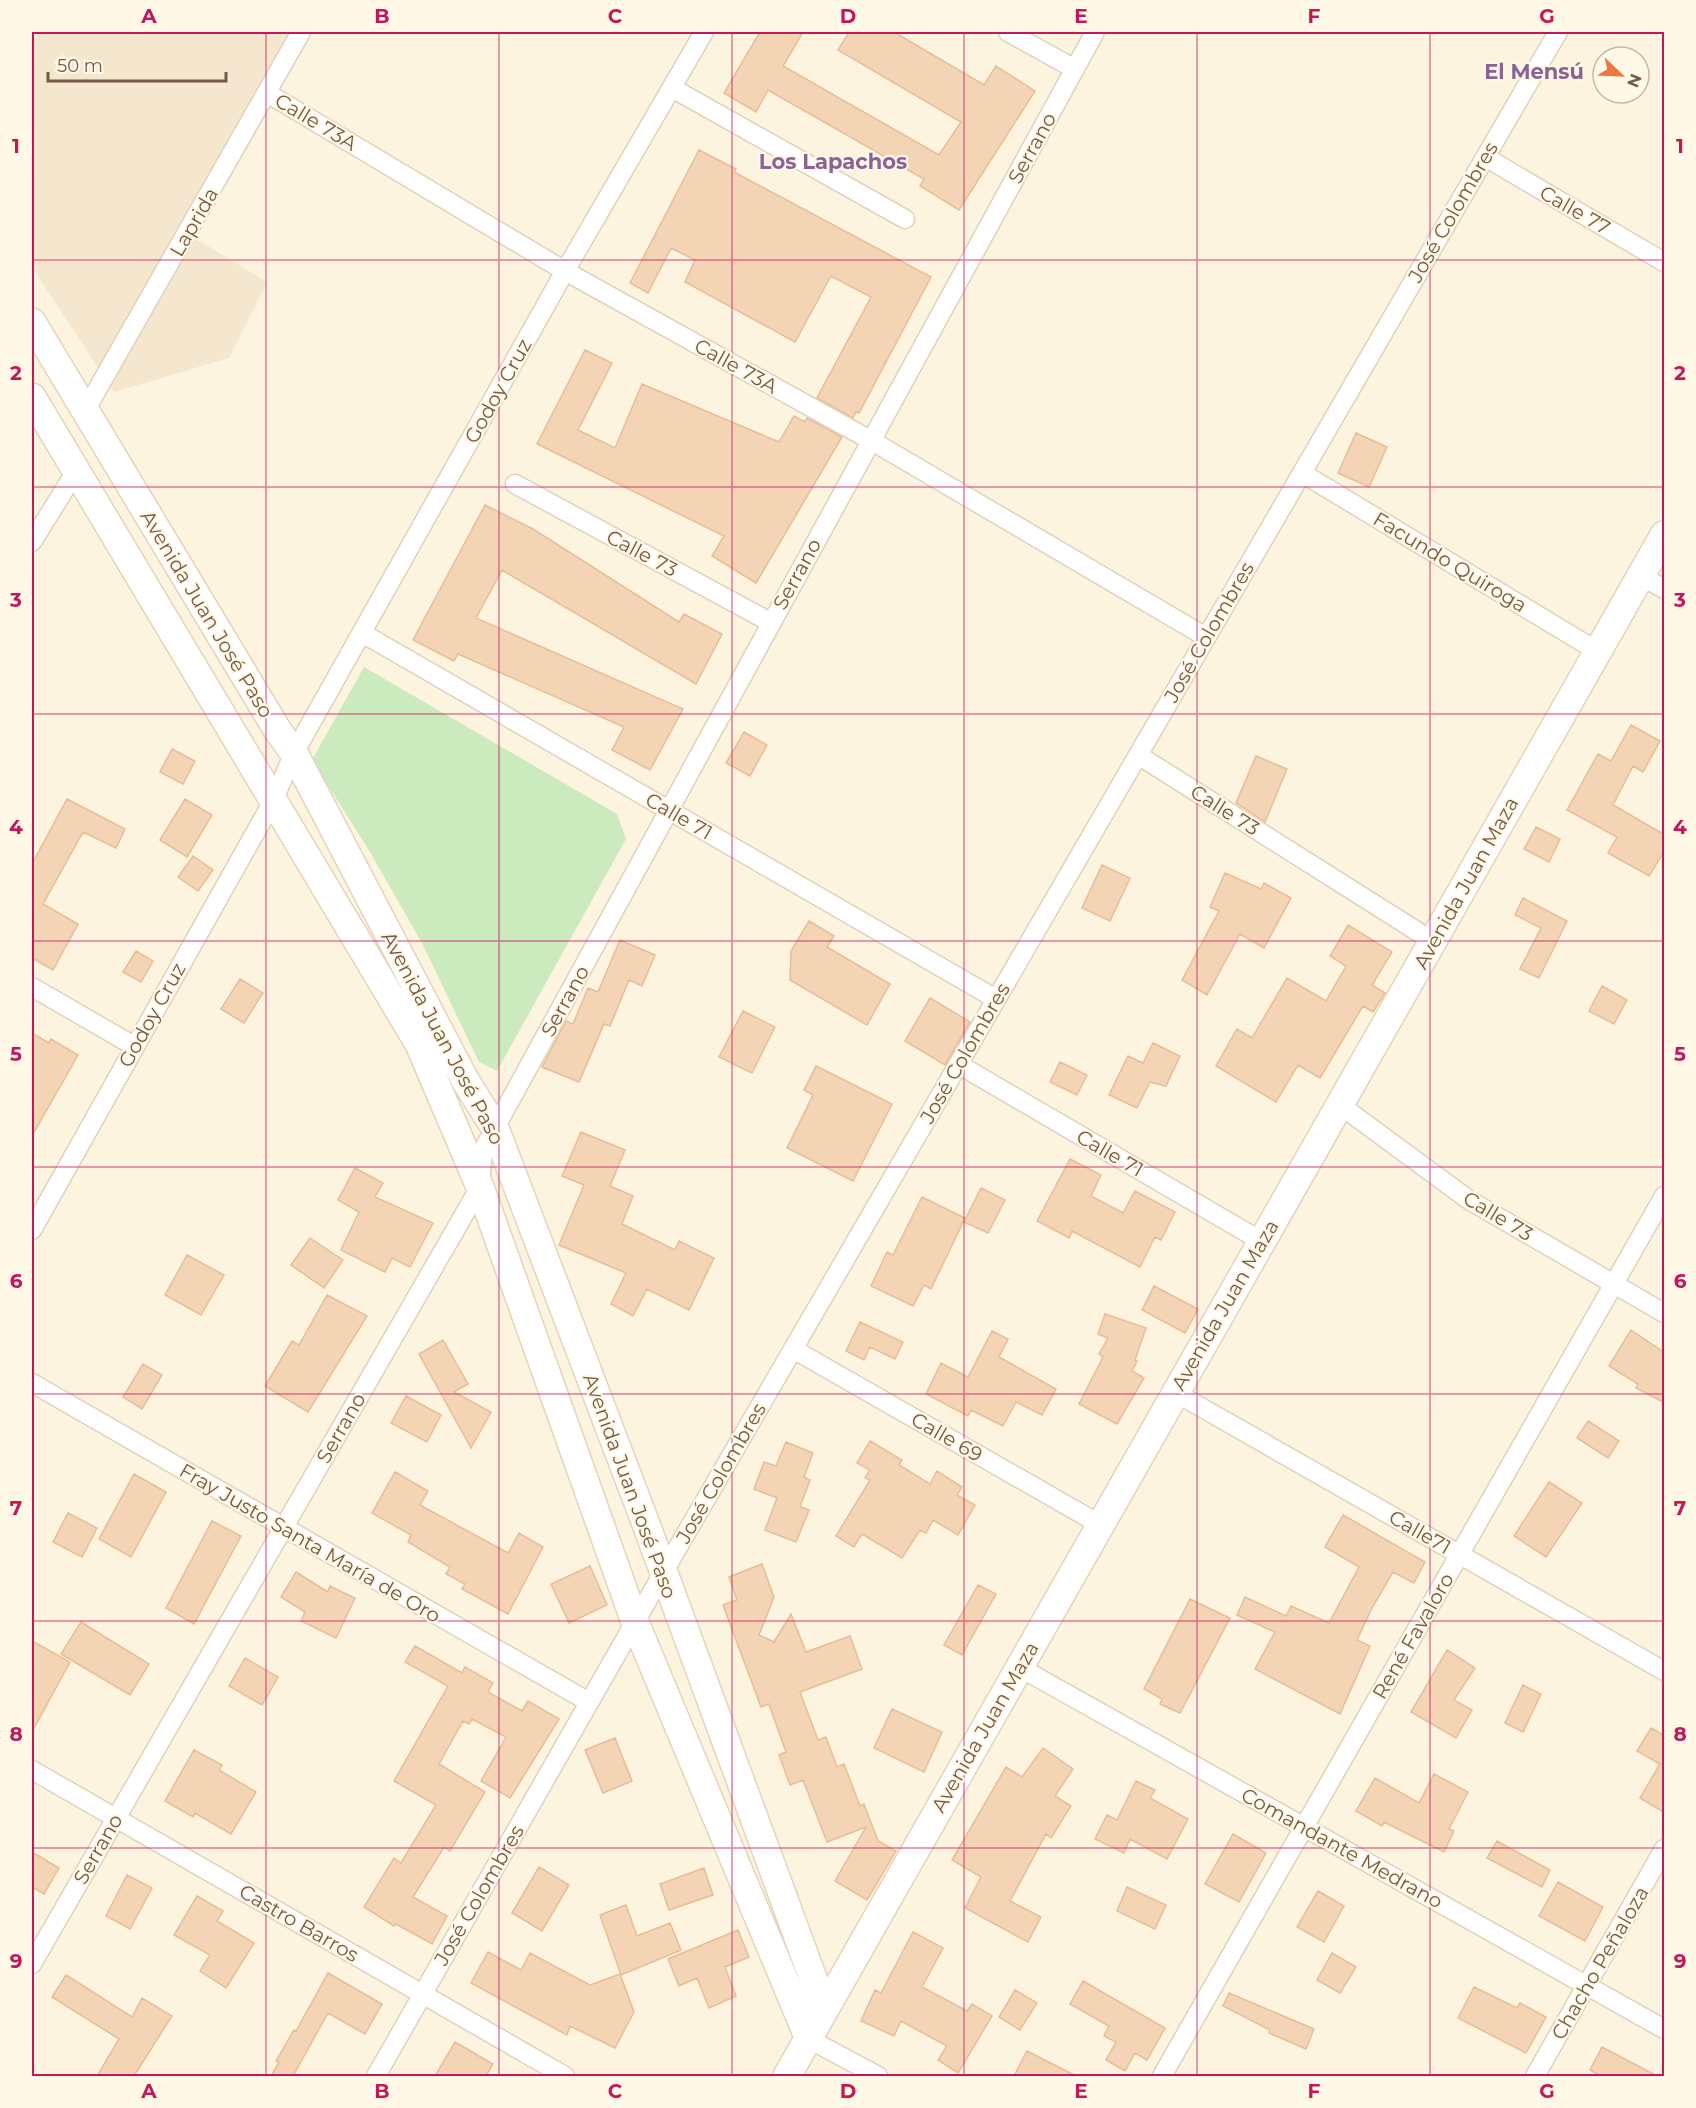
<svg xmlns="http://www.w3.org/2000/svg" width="1696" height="2108" font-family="Montserrat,sans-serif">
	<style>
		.residential { fill: #f4e7ce }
		.green { fill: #cbeabe }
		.building { fill: #f3d5b6; stroke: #e6bd96; stroke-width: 1.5 }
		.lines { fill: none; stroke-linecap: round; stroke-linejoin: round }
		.minor-casing { stroke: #e1d1bb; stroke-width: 21 }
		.secondary-casing { stroke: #e6d3b9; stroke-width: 30 }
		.minor { stroke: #fff; stroke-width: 18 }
		.secondary { stroke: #fff; stroke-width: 27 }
		.grid { fill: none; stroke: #c2185b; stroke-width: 1.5; stroke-opacity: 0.55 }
		.labels { text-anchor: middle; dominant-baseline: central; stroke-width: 4.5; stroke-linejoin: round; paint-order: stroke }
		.street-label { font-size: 20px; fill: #745b47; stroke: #fff8e6 }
		.neighbourhood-label { font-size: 21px; font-weight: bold; fill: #8b6297; stroke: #fff8e6 }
		.neatline { fill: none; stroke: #c2185b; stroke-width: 2 }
		.grid-label { font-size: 20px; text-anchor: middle; font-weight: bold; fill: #c2185b }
	</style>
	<rect width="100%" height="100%" fill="#fdf4df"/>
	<path class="residential" d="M 32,32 L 306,32 L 190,235 L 267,282 L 229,358 L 114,392 L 32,267 Z"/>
	<path class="green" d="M 364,667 L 617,814 L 626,839 L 497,1071 L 479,1062 L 422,943 L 370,852 L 312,760 Z"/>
	<path class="building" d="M 760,32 L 803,32 L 783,66 L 939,155 L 961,122 L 838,50 L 849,32 L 894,32 L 984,85 L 996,66 L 1035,91 L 959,210 L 920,186 L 924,179 L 768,90 L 756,112 L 724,93 Z
		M 699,150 L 736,169 L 734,172 L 931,277 L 859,413 L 856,412 L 853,418 L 817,398 L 871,297 L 831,276 L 795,342 L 685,282 L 695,260 L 671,248 L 648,293 L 630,283 Z
		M 585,350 L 612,363 L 578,430 L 615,448 L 642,384 L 779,442 L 794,416 L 805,422 L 807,418 L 842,437 L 756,583 L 712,556 L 724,536 L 537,444 Z
		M 1356,433 L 1387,447 L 1369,487 L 1338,473 Z
		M 485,505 L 533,529 L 679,622 L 684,614 L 722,634 L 696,684 L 502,570 L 476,618 L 683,709 L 650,770 L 612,750 L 624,727 L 458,654 L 454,661 L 413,640 Z
		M 1631,725 L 1660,741 L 1643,772 L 1633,766 L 1613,805 L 1665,835 L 1665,850 L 1649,876 L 1608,853 L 1617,837 L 1567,810 L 1598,754 L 1611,761 Z
		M 744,732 L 767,745 L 750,776 L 726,763 Z
		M 172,749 L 195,761 L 183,784 L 160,772 Z
		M 1256,756 L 1287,769 L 1265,822 L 1236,803 Z
		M 67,799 L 125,829 L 116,848 L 83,832 L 43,904 L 78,924 L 53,970 L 32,958 L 32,864 Z
		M 185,799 L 212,815 L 187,857 L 160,840 Z
		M 1536,827 L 1560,839 L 1549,862 L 1524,849 Z
		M 193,856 L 213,870 L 198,891 L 178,877 Z
		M 1102,865 L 1130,878 L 1110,921 L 1082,908 Z
		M 1225,873 L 1261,889 L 1264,883 L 1291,898 L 1264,948 L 1240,934 L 1207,995 L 1182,980 L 1219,911 L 1210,907 Z
		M 1523,898 L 1567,921 L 1539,978 L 1520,969 L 1541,928 L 1515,915 Z
		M 809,921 L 834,936 L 827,947 L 890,984 L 867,1025 L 790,980 L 791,951 Z
		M 1348,925 L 1392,952 L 1372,985 L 1385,993 L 1373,1012 L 1363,1006 L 1320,1078 L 1298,1065 L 1276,1102 L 1216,1066 L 1237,1029 L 1252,1038 L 1287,978 L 1326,1001 L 1346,966 L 1330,956 Z
		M 620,940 L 655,955 L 642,986 L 629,980 L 610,1026 L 604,1024 L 579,1082 L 542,1067 L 566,1021 L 573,1024 L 588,988 L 598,992 Z
		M 136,951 L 153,961 L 141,982 L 123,972 Z
		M 240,979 L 263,993 L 244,1023 L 221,1009 Z
		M 1602,986 L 1627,1000 L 1614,1024 L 1589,1011 Z
		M 930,998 L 970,1022 L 945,1065 L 905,1041 Z
		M 743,1011 L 775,1027 L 752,1073 L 719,1057 Z
		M 32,1033 L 49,1043 L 51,1039 L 78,1055 L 32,1136 Z
		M 1153,1043 L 1180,1056 L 1166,1086 L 1150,1082 L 1137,1108 L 1109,1095 L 1128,1056 L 1143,1063 Z
		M 1060,1062 L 1087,1075 L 1077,1095 L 1050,1082 Z
		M 816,1066 L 892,1104 L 853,1181 L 787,1148 L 813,1095 L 804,1090 Z
		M 581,1132 L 625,1150 L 610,1186 L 633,1196 L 622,1224 L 675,1250 L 679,1241 L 714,1258 L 689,1310 L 647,1289 L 633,1316 L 611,1304 L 626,1273 L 559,1245 L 584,1185 L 562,1176 Z
		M 1070,1159 L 1101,1175 L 1091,1196 L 1123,1213 L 1135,1191 L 1175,1212 L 1161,1240 L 1155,1237 L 1140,1267 L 1072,1231 L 1069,1238 L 1037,1221 Z
		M 355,1168 L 383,1183 L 375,1197 L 433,1223 L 410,1267 L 392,1258 L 385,1272 L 341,1250 L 359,1212 L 338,1200 Z
		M 981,1188 L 1005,1200 L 988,1233 L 964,1222 Z
		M 922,1197 L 965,1218 L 931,1289 L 924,1285 L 913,1306 L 871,1286 L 887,1252 L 893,1255 Z
		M 310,1238 L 343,1260 L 324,1288 L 291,1265 Z
		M 187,1255 L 224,1275 L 201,1315 L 165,1295 Z
		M 1154,1286 L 1198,1309 L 1185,1333 L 1142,1310 Z
		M 327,1295 L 367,1316 L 308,1412 L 265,1386 L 292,1341 L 299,1345 Z
		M 1105,1314 L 1146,1328 L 1135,1360 L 1137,1361 L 1132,1371 L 1144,1378 L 1117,1424 L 1079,1404 L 1103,1357 L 1099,1354 L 1108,1338 L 1098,1334 Z
		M 860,1322 L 903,1342 L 895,1359 L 870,1347 L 864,1360 L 846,1351 Z
		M 1631,1330 L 1665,1353 L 1665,1403 L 1636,1388 L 1638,1384 L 1609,1366 Z
		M 992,1331 L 1008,1339 L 999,1357 L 1056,1389 L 1042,1415 L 1016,1402 L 1003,1426 L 971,1410 L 968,1416 L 926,1394 L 941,1363 L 968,1377 Z
		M 443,1340 L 468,1384 L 454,1392 L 491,1412 L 471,1448 L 419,1354 Z
		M 143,1364 L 162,1375 L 142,1409 L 123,1397 Z
		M 406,1396 L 441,1415 L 427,1442 L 391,1423 Z
		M 1588,1421 L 1619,1441 L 1608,1458 L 1577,1438 Z
		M 870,1441 L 902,1460 L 899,1465 L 930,1484 L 937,1471 L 962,1487 L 957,1495 L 975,1505 L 958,1535 L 933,1520 L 926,1533 L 920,1530 L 902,1558 L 862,1534 L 854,1547 L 836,1536 L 870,1480 L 865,1478 L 870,1470 L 857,1463 Z
		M 786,1442 L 813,1453 L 804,1477 L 810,1480 L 800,1507 L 809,1510 L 796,1542 L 765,1530 L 777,1498 L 754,1489 L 764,1462 L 776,1466 Z
		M 395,1472 L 428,1491 L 420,1505 L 508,1553 L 519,1533 L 543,1547 L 508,1614 L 462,1589 L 465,1584 L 446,1574 L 450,1567 L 408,1542 L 411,1535 L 372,1513 Z
		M 134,1474 L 166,1492 L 131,1557 L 99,1539 Z
		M 1549,1482 L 1582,1503 L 1546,1557 L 1514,1536 Z
		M 68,1513 L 97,1528 L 82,1557 L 53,1542 Z
		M 1343,1515 L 1425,1562 L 1414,1583 L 1393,1572 L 1372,1608 L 1357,1640 L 1370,1646 L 1340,1714 L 1255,1669 L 1275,1632 L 1237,1615 L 1245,1597 L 1286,1616 L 1291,1606 L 1329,1623 L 1359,1567 L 1325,1547 Z
		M 212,1521 L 241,1536 L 194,1624 L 166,1608 Z
		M 762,1564 L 774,1597 L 759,1635 L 774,1642 L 791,1614 L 806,1652 L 850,1636 L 862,1669 L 800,1692 L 818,1740 L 826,1737 L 837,1767 L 844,1764 L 860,1806 L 864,1804 L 878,1841 L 896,1851 L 867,1900 L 835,1881 L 866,1827 L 827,1842 L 803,1780 L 790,1785 L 779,1755 L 786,1752 L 769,1704 L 761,1707 L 723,1605 L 737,1600 L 729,1577 Z
		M 590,1566 L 607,1605 L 569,1623 L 551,1584 Z
		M 296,1572 L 328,1592 L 330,1586 L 355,1598 L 336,1638 L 301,1621 L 305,1612 L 281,1597 Z
		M 978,1585 L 996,1594 L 962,1655 L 944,1645 Z
		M 1190,1599 L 1230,1618 L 1180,1713 L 1160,1704 L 1162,1699 L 1144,1689 Z
		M 81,1622 L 149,1664 L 130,1695 L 61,1654 Z
		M 32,1641 L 70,1662 L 32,1732 Z
		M 415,1646 L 462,1673 L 465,1667 L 493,1683 L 488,1692 L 522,1711 L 528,1701 L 559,1719 L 510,1798 L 481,1781 L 506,1737 L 472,1719 L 469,1724 L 463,1721 L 439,1764 L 485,1792 L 450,1851 L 444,1847 L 413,1897 L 447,1916 L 432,1944 L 396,1924 L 394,1926 L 364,1907 L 394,1858 L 401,1863 L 436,1805 L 394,1781 L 448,1686 L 405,1662 Z
		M 1447,1650 L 1475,1668 L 1454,1700 L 1472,1710 L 1456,1738 L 1411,1712 Z
		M 245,1658 L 278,1677 L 262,1705 L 229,1686 Z
		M 1523,1685 L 1541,1694 L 1523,1732 L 1505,1723 Z
		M 892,1709 L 942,1732 L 924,1772 L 874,1748 Z
		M 1651,1728 L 1665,1736 L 1665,1813 L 1640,1798 L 1660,1764 L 1637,1751 Z
		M 615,1738 L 632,1781 L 603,1793 L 585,1750 Z
		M 1043,1748 L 1073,1769 L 1055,1796 L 1071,1806 L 1051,1838 L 1046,1834 L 1010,1901 L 1041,1917 L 1028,1942 L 965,1908 L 981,1877 L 952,1860 L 1006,1767 L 1022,1777 Z
		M 194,1750 L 222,1765 L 219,1770 L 256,1792 L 231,1834 L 195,1813 L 193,1817 L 165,1801 Z
		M 1434,1774 L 1468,1792 L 1449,1829 L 1454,1831 L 1444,1852 L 1384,1822 L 1382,1826 L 1356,1811 L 1375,1778 L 1419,1803 Z
		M 1136,1781 L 1155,1790 L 1150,1798 L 1188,1819 L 1167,1859 L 1130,1839 L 1124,1853 L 1095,1839 L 1107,1815 L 1117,1820 Z
		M 1233,1834 L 1266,1853 L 1239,1902 L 1205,1884 Z
		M 1497,1841 L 1550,1870 L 1542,1887 L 1487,1858 Z
		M 32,1852 L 59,1868 L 44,1894 L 32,1887 Z
		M 539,1867 L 569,1885 L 542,1931 L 512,1913 Z
		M 704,1868 L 713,1895 L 669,1910 L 660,1884 Z
		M 127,1875 L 152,1888 L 130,1929 L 106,1916 Z
		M 1558,1882 L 1603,1907 L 1585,1941 L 1539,1916 Z
		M 1127,1887 L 1166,1905 L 1155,1929 L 1117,1911 Z
		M 1318,1891 L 1344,1906 L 1324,1942 L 1297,1927 Z
		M 197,1896 L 223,1911 L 217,1921 L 254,1943 L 226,1988 L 200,1971 L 210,1955 L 174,1935 Z
		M 626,1905 L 637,1936 L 670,1923 L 681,1950 L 621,1975 L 600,1915 Z
		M 738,1930 L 749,1957 L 725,1967 L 736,1996 L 709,2008 L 697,1978 L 679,1986 L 668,1959 Z
		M 913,1932 L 943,1948 L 922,1987 L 967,2011 L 972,2004 L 992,2016 L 958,2073 L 938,2060 L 947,2046 L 901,2021 L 894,2036 L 861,2021 L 875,1990 L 881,1993 Z
		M 488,1952 L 521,1970 L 530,1953 L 590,1985 L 620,1974 L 634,2012 L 615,2048 L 570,2026 L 567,2035 L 471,1983 Z
		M 1332,1953 L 1356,1967 L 1340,1993 L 1317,1980 Z
		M 328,1973 L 382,2004 L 365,2034 L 328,2013 L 293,2076 L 271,2076 L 279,2062 L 276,2061 L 294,2030 L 296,2031 Z
		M 66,1975 L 132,2017 L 142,1998 L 172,2016 L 134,2076 L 97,2076 L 119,2039 L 52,1997 Z
		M 1083,1981 L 1165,2028 L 1147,2060 L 1135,2053 L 1125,2071 L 1106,2060 L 1116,2042 L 1104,2036 L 1109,2026 L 1070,2004 Z
		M 1474,1987 L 1517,2008 L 1520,2003 L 1546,2017 L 1526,2053 L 1458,2018 Z
		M 1015,1990 L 1037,2003 L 1020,2030 L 999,2017 Z
		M 1229,1993 L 1314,2029 L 1306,2049 L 1269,2033 L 1270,2030 L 1223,2006 Z
		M 455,2042 L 493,2064 L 486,2076 L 435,2076 Z
		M 1602,2047 L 1657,2076 L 1601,2076 L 1590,2070 Z
		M 1027,2051 L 1076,2076 L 1014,2076 Z"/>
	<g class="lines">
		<defs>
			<path id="minor" d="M 1008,32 L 1075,69
				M 672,88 L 905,219
				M 267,93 L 565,271 L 872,441 L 1206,637
				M 1485,157 L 1664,262
				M 85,411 L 301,32
				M 1302,473 L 1597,651
				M 515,484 L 770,622
				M 32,542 L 76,471
				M 1641,576 L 1664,589
				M 362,633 L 996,999
				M 1138,755 L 1434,942
				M 32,987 L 134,1046
				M 958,1064 L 1261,1241
				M 1340,1105 L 1469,1200 L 1664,1313
				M 32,1230 L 273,801 L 294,753 L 565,271 L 704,32
				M 793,1349 L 1101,1525
				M 32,1383 L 589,1702
				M 1176,1393 L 1664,1671
				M 1019,1667 L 1664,2029
				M 32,1770 L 565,2076
				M 32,1964 L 480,1187 L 483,1150 L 1095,32
				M 809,2039 L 878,2076
				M 376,2076 L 663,1573 L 1558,32
				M 1162,2076 L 1664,1196
				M 1535,2076 L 1664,1849"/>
			<path id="secondary" d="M 32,322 L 278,731 L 294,753 L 465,1080 L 495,1128 L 643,1516 L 824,2008
				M 32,397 L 419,1044 L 480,1187 L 635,1622 L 809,2039
				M 787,2076 L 1664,535"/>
		</defs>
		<use href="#minor" class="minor-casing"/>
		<use href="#secondary" class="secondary-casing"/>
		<use href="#minor" class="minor"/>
		<use href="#secondary" class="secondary"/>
	</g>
	<path class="grid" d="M 266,32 L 266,2076M 499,32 L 499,2076M 732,32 L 732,2076M 964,32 L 964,2076M 1197,32 L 1197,2076M 1430,32 L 1430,2076M 32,260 L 1664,260M 32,487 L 1664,487M 32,714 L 1664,714M 32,941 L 1664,941M 32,1167 L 1664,1167M 32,1394 L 1664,1394M 32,1621 L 1664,1621M 32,1848 L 1664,1848"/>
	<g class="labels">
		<g class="street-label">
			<text transform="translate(316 122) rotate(31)">Calle 73A</text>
			<text transform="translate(1032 148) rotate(-61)">Serrano</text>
			<text transform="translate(1575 210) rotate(30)">Calle 77</text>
			<text transform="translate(1453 212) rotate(-60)">José Colombres</text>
			<text transform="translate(194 222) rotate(-60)">Laprida</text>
			<text transform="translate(736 366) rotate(29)">Calle 73A</text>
			<text transform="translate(498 391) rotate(-61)">Godoy Cruz</text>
			<text transform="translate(642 553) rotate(28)">Calle 73</text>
			<text transform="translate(1450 562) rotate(31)">Facundo Quiroga</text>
			<text transform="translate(797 574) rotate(-61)">Serrano</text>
			<text transform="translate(207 614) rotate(59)">Avenida Juan José Paso</text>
			<text transform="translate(1209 632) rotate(-60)">José Colombres</text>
			<text transform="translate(1225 810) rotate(32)">Calle 73</text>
			<text transform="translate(679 816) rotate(30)">Calle 71</text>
			<text transform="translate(1466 883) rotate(-61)">Avenida Juan Maza</text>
			<text transform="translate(565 1001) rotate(-61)">Serrano</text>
			<text transform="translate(152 1015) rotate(-61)">Godoy Cruz</text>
			<text transform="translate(443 1038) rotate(62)">Avenida Juan José Paso</text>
			<text transform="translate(965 1053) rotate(-60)">José Colombres</text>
			<text transform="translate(1110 1153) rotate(30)">Calle 71</text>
			<text transform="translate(1498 1216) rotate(31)">Calle 73</text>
			<text transform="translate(1225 1305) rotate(-60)">Avenida Juan Maza</text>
			<text transform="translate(341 1428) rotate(-60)">Serrano</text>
			<text transform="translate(947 1437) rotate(30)">Calle 69</text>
			<text transform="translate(721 1473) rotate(-60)">José Colombres</text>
			<text transform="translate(630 1486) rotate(70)">Avenida Juan José Paso</text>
			<text transform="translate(1420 1532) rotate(30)">Calle71</text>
			<text transform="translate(310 1543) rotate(30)">Fray Justo Santa María de Oro</text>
			<text transform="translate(1413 1636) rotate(-60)">René Favaloro</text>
			<text transform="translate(985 1727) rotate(-60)">Avenida Juan Maza</text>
			<text transform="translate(1342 1848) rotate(29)">Comandante Medrano</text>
			<text transform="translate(98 1849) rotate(-60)">Serrano</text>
			<text transform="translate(479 1895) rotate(-60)">José Colombres</text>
			<text transform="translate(299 1923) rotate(30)">Castro Barros</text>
			<text transform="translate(1600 1963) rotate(-60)">Chacho Peñaloza</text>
		</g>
		<g class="neighbourhood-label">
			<text x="1534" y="71">El Mensú</text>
			<text x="833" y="161">Los Lapachos</text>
		</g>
	</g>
	<rect width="1696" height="2108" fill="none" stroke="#fff8e6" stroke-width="66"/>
	<g transform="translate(1621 75) rotate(113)"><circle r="28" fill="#fff8e6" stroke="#c7b9a6" stroke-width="1.5"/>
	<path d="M0-4.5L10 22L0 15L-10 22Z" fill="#eb7840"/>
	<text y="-9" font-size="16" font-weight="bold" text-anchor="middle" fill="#745b47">N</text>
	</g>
	<path d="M48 72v9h178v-9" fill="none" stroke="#745b47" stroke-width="3"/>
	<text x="57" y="72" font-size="18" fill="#745b47" stroke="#fff8e6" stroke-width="4.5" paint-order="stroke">50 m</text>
	<rect x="33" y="33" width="1630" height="2042" class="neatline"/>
	<g class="grid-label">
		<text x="149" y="23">A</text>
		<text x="382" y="23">B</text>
		<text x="615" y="23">C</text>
		<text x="848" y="23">D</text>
		<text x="1081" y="23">E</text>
		<text x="1314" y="23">F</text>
		<text x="1547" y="23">G</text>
		<text x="16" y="153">1</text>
		<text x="1680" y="153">1</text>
		<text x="16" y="380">2</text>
		<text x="1680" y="380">2</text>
		<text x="16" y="607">3</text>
		<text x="1680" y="607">3</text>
		<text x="16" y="834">4</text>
		<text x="1680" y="834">4</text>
		<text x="16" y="1061">5</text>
		<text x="1680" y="1061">5</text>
		<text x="16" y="1288">6</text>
		<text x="1680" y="1288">6</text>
		<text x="16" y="1515">7</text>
		<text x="1680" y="1515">7</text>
		<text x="16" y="1741">8</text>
		<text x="1680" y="1741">8</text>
		<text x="16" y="1968">9</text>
		<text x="1680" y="1968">9</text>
		<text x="149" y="2098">A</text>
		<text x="382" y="2098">B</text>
		<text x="615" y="2098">C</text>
		<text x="848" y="2098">D</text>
		<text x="1081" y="2098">E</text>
		<text x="1314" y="2098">F</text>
		<text x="1547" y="2098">G</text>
	</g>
</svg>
